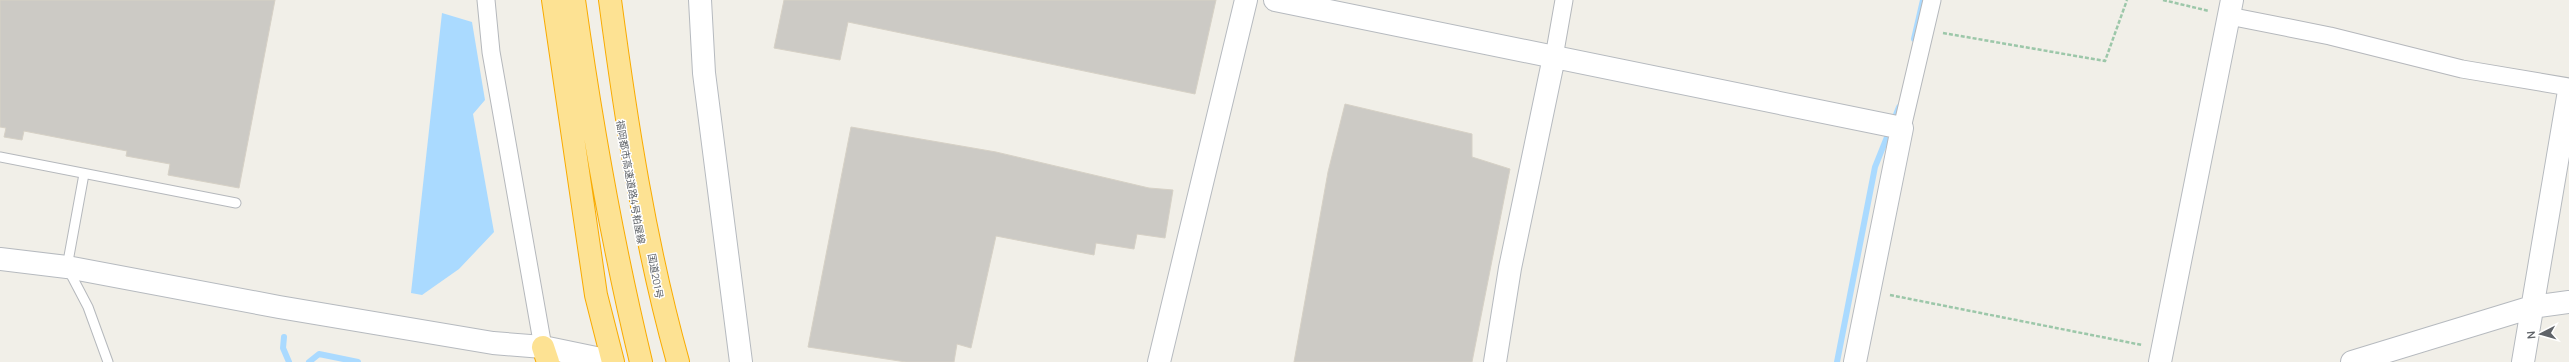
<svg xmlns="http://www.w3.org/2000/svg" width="2569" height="362" font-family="Manrope,'Noto Sans JP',sans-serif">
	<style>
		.water { fill: #aadaff }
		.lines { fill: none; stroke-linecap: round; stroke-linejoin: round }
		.stream { stroke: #aadaff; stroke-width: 6 }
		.building { fill: #cccac5; stroke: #d6d1c6 }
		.lane-casing { stroke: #b5b8bc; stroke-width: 11 }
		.street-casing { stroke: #b5b8bc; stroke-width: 19 }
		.secondary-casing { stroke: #b6babf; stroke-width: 24 }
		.highway-casing { stroke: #f9ab00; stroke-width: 24 }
		.path { stroke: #9cc7a9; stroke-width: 2.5; stroke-dasharray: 4 2; stroke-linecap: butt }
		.lane { stroke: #fff; stroke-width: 9 }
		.street { stroke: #fff; stroke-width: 17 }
		.secondary { stroke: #fff; stroke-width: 22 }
		.highway { stroke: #fde293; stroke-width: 22 }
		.labels { text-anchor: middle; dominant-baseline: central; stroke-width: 3; stroke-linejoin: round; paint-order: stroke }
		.street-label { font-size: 10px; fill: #5f6368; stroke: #fff }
	</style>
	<rect width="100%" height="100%" fill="#f1efe8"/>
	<path class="water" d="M 442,13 L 472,22 L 485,100 L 473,114 L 494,232 L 459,269 L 422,295 L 411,293 Z"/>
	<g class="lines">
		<path class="stream" d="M 1914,39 L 1923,0
			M 284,337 L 283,348 L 289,362
			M 309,362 L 319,354 L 358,362
			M 1837,362 L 1875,167 L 1899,107"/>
	</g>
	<path class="building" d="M 0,0 L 275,0 L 239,188 L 168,175 L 170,164 L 126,156 L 127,151 L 24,131 L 22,140 L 4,137 L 6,128 L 0,127 Z
		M 784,0 L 1216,0 L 1195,94 L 848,22 L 840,60 L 774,48 Z
		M 1345,104 L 1472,134 L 1472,157 L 1510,169 L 1472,362 L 1294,362 L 1328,172 Z
		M 851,127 L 996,152 L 1149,188 L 1173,190 L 1165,238 L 1137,234 L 1134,249 L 1096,243 L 1094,255 L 996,236 L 971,348 L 957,344 L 954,362 L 906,362 L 808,347 Z"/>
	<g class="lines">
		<defs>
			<path id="lane" d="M 0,157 L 236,203
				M 84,174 L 67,267 L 88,307 L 108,362"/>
			<path id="street" d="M 486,0 L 491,52 L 543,347
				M 2229,16 L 2330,36 L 2462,69 L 2569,87
				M 1554,57 L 1564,0
				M 1902,128 L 1932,0"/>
			<path id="secondary" d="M 700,0 L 704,73 L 741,362
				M 1275,0 L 1902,128 L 1855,362
				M 0,259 L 67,267 L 279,307 L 493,343 L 543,347 L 596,358
				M 1159,362 L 1246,0
				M 1495,362 L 1510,268 L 1554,57
				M 2160,362 L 2232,0
				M 2352,362 L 2532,307 L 2569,302
				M 2523,362 L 2569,91"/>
			<path id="highway" d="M 553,0 L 596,295 L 613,362
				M 574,0 C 591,122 612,242 641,362
				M 610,0 C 626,121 645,244 678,362
				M 543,347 L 548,362"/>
		</defs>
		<use href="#lane" class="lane-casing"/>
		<use href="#street" class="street-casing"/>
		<use href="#secondary" class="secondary-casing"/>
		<use href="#highway" class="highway-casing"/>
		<path class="path" d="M 2163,0 L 2209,11
			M 1943,33 L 2105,61 L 2127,0
			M 1890,295 L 2142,345"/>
		<use href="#lane" class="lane"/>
		<use href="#street" class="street"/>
		<use href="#secondary" class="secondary"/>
		<use href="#highway" class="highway"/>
	</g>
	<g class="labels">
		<g class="street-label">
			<text transform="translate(631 182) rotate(80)">福岡都市高速道路4号粕屋線</text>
			<text transform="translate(656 276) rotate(80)">国道201号</text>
		</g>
	</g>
	<g transform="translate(2541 334) rotate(264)" stroke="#ffffff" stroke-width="3" paint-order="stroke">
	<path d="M0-3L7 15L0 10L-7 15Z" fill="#5f6368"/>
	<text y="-6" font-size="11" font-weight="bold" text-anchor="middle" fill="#5f6368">N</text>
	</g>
</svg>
